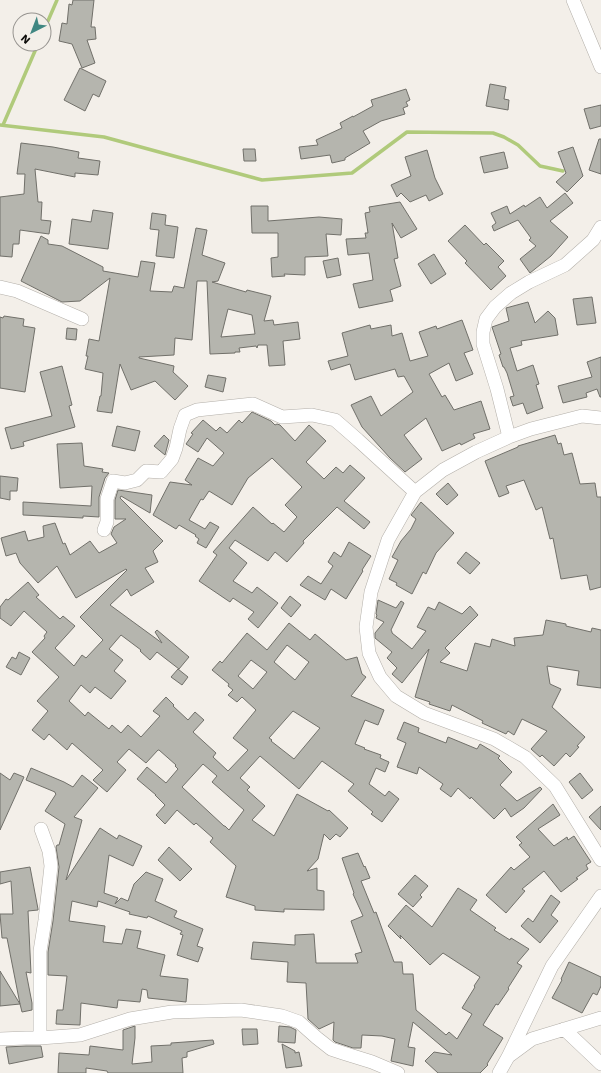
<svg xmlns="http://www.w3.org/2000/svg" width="601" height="1073" font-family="'Work Sans',sans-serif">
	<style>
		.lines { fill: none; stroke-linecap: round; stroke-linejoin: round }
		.stream { stroke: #b0ca7b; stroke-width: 3.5 }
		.building { fill: #b5b5ae; stroke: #71706a; fill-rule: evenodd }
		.minor-casing { stroke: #b3afa9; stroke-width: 14 }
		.minor { stroke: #fff; stroke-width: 13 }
	</style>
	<rect width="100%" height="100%" fill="#f3efe9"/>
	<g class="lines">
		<path class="stream" d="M 44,30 L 57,0
			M 0,125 L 104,137 L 262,180 L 352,173 L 407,132 L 493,133 L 504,137 L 518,145 L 540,166 L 563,171
			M 3,125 L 38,44"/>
	</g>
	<path class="building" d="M 73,0 L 94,0 L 91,27 L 95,27 L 96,39 L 87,40 L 95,63 L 82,68 L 72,44 L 59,41 L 62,23 L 67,24 L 69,4 L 72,5 Z
		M 80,68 L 106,81 L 99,97 L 93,94 L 85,111 L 64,100 Z
		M 490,84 L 506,87 L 504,99 L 509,100 L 508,110 L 486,106 Z
		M 406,89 L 410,100 L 406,102 L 408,106 L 403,108 L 405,114 L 381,121 L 363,131 L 370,143 L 345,158 L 345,160 L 332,163 L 330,155 L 301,159 L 299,147 L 318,145 L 316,140 L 342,128 L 340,123 L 353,116 L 353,117 L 373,106 L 371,100 Z
		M 601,105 L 601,126 L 590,129 L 584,109 Z
		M 599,139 L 601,139 L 601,174 L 589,170 Z
		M 21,143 L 53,147 L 79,152 L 78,158 L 100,161 L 98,175 L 75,173 L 75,177 L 35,169 L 38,202 L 42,202 L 41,220 L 51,221 L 49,234 L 20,230 L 19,244 L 13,244 L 12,257 L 0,256 L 0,197 L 24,194 L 25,174 L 17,174 Z
		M 573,147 L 583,176 L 567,192 L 556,182 L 566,173 L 558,152 Z
		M 243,149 L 255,149 L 256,161 L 244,161 Z
		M 427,150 L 435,178 L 443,194 L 429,201 L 426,195 L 410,202 L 401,193 L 397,197 L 391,185 L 411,176 L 405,157 Z
		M 504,152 L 508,168 L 484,173 L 480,157 Z
		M 565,193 L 573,203 L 550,221 L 568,237 L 551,256 L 530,273 L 520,259 L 536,246 L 529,240 L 531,238 L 518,220 L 494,231 L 492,226 L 496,223 L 491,213 L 507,206 L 510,214 L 524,205 L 525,207 L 540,197 L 547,208 Z
		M 400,202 L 417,229 L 401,238 L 392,223 L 398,258 L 394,259 L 401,286 L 390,290 L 393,301 L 359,308 L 353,284 L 373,280 L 369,253 L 348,255 L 346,239 L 366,238 L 365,233 L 368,233 L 365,213 L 370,212 L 369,207 Z
		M 251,206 L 268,206 L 268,221 L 319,217 L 342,219 L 341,235 L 326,234 L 328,256 L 305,257 L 305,275 L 284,274 L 285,276 L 272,277 L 271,258 L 278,257 L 278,233 L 252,233 Z
		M 93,210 L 113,213 L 108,249 L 69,244 L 72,219 L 91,222 Z
		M 152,213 L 166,215 L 165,225 L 178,227 L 174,258 L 156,256 L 159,230 L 150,229 Z
		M 465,225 L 484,245 L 486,243 L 504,261 L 498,267 L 506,276 L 491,290 L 465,263 L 467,261 L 448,241 Z
		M 196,228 L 207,230 L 202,255 L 225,263 L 218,281 L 212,282 L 246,292 L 247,290 L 271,296 L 264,321 L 273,320 L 274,325 L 298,322 L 300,339 L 283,341 L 285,365 L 269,366 L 267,345 L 258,345 L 257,348 L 256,346 L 239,348 L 240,352 L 235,352 L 235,353 L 210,354 L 207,281 L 197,281 L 192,340 L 175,338 L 174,355 L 139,357 L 139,358 L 174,366 L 173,372 L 188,386 L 175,400 L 155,381 L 131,390 L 120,364 L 112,413 L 97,411 L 100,396 L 101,396 L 103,373 L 85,369 L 88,356 L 86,356 L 89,339 L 99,341 L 110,278 L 80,301 L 62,302 L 21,281 L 41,236 L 48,240 L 48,244 L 62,246 L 103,267 L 103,271 L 138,277 L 141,261 L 155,263 L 150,291 L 172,292 L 174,286 L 184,288 ZM 228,309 L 252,315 L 255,334 L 221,337 Z
		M 434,254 L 446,274 L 431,284 L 418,264 Z
		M 338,258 L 341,275 L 327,278 L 323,261 Z
		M 592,297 L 596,323 L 577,325 L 573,299 Z
		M 528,302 L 535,323 L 548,311 L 555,318 L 558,335 L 521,341 L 522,345 L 510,348 L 517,371 L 533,365 L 539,384 L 536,385 L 543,408 L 527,414 L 523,403 L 513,406 L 510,397 L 514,396 L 507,373 L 504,367 L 503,367 L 499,355 L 501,354 L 492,327 L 509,321 L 506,308 Z
		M 4,316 L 24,319 L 23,326 L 35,328 L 25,392 L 0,388 L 0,317 L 3,318 Z
		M 462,320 L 473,350 L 464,353 L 473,374 L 456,381 L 449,363 L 429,374 L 442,397 L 445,395 L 454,410 L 481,401 L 490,429 L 473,434 L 475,438 L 461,445 L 460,443 L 442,451 L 426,418 L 404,435 L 422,459 L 405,472 L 390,458 L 362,427 L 351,405 L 371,396 L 381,416 L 413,392 L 404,376 L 398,377 L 395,369 L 355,380 L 350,364 L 331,370 L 328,361 L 348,356 L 342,333 L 370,325 L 371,329 L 391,325 L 392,336 L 402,333 L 410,361 L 428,356 L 419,332 L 436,326 L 437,329 Z
		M 67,328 L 77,329 L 76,340 L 66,339 Z
		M 601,357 L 601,397 L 600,397 L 597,389 L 586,393 L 587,397 L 563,403 L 558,386 L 592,377 L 587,362 Z
		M 62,366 L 72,405 L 69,406 L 75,427 L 23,442 L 24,446 L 11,449 L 5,428 L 52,416 L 40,372 Z
		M 208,375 L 226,378 L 223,392 L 205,387 Z
		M 252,412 L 271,421 L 275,425 L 277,424 L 280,425 L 295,441 L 309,425 L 326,441 L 306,462 L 324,479 L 336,467 L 343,473 L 350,465 L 365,478 L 344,501 L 370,522 L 364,529 L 337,507 L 303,541 L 304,543 L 287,562 L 275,552 L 268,561 L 235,540 L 229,548 L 247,563 L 233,581 L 252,593 L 257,587 L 278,603 L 258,628 L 248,619 L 254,612 L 233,598 L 230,602 L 199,581 L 217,555 L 213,552 L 253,507 L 272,524 L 273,523 L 284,532 L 297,517 L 285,505 L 302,487 L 272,458 L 248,478 L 232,505 L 209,491 L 203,500 L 201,499 L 189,520 L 205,529 L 210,522 L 219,527 L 206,548 L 197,543 L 199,539 L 195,536 L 196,535 L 179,525 L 176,529 L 153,515 L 170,482 L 192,485 L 185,480 L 198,458 L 213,466 L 224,453 L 207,438 L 198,452 L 186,444 L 193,434 L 191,433 L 203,420 L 216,431 L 220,427 L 227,433 L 239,420 L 242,423 Z
		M 117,426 L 140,431 L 135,451 L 112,446 Z
		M 164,435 L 169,440 L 165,455 L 154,446 Z
		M 555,435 L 558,444 L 561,443 L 564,455 L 572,453 L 580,484 L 595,483 L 597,497 L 601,497 L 601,587 L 590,590 L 587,575 L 561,579 L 553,538 L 550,539 L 542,507 L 536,510 L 524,480 L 506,486 L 509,493 L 499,497 L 485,461 L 518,447 L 518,446 Z
		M 82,443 L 84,466 L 103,469 L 102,472 L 109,473 L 105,478 L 99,497 L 99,517 L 83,516 L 83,518 L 23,515 L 23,502 L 91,506 L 92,486 L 60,488 L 57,444 Z
		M 0,476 L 18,478 L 17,491 L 10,491 L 10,500 L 0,498 Z
		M 448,483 L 458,495 L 447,505 L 436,494 Z
		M 118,490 L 152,495 L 150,513 L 121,496 L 120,498 L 163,541 L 153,551 L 158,562 L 145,568 L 154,582 L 131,596 L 127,589 L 110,605 L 162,643 L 155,632 L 157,630 L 189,657 L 179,669 L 157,652 L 150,660 L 140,651 L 141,650 L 121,635 L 109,649 L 123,660 L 114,671 L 126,681 L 111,699 L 95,687 L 90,693 L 81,685 L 69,701 L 85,716 L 88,712 L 109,729 L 112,725 L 121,733 L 128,725 L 141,737 L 160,716 L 153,711 L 166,697 L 174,705 L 173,706 L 188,720 L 195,712 L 204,720 L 193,732 L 216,753 L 213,757 L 228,771 L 248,750 L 233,738 L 256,710 L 242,697 L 237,702 L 228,695 L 233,690 L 228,686 L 229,684 L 212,670 L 220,661 L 222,663 L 247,633 L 267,650 L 289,623 L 310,640 L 315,634 L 346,660 L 357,657 L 362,674 L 366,677 L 351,696 L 384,710 L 378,725 L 365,720 L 355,744 L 365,748 L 364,749 L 381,755 L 380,758 L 389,762 L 385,772 L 376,768 L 369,784 L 385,796 L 389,791 L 399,799 L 382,822 L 371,814 L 373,812 L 348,791 L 354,784 L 322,761 L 299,789 L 260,756 L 240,778 L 250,787 L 247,790 L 265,806 L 252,820 L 274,836 L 297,794 L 328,811 L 329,810 L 348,828 L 340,837 L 336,834 L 330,840 L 324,834 L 318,859 L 307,871 L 317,868 L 317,890 L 324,891 L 324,910 L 284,909 L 284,912 L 255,910 L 255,906 L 226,897 L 236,866 L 210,842 L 213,838 L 196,823 L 194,825 L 177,810 L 165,824 L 156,815 L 165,805 L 155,795 L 156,795 L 137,779 L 147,767 L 166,783 L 178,769 L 175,766 L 176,765 L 159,750 L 158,750 L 146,763 L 129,749 L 117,762 L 126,770 L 107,792 L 93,780 L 103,770 L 72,743 L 67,750 L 49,734 L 44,740 L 32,730 L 48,711 L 37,701 L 59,677 L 32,652 L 45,638 L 44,636 L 47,632 L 24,611 L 11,626 L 0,618 L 0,607 L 6,599 L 8,600 L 28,582 L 39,595 L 36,597 L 60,619 L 63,616 L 75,626 L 55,648 L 74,666 L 82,655 L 86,658 L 103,640 L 80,617 L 127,570 L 126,569 L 76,598 L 57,566 L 38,583 L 20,563 L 16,553 L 6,556 L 1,538 L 25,531 L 28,541 L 44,537 L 43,526 L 55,523 L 63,544 L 65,543 L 70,555 L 90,541 L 99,553 L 117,543 L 111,534 L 114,527 L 126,519 L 115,519 L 115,500 ZM 287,645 L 309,662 L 295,680 L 274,662 ZM 251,660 L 267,672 L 253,689 L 238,676 ZM 293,711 L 320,728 L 294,759 L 271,741 L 272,740 L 269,738 ZM 203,764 L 217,776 L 212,782 L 244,810 L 229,830 L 225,826 L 224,826 L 182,787 Z
		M 421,502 L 454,533 L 436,553 L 426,574 L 423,572 L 412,594 L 396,585 L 397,583 L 389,579 L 398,560 L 392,557 L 401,541 L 411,529 L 416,519 L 411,515 Z
		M 349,542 L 371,556 L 362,570 L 363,571 L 346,599 L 331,589 L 325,600 L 300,585 L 308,576 L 321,584 L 333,566 L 328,562 L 334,552 L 341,557 Z
		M 466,552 L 480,563 L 470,574 L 457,563 Z
		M 290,596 L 301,605 L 291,617 L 281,608 Z
		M 378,600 L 396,608 L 401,601 L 404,603 L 391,630 L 392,632 L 392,633 L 412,649 L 426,631 L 417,627 L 428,607 L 435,610 L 439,602 L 462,614 L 470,606 L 478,615 L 445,648 L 450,653 L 440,662 L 467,671 L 475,643 L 490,647 L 492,639 L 515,646 L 514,638 L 543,635 L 546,620 L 566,624 L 566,626 L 591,632 L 592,628 L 601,630 L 601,688 L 577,685 L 579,671 L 547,666 L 550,684 L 561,689 L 552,707 L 585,737 L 577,746 L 579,747 L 570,757 L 566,753 L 554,766 L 542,755 L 540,757 L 531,749 L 547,731 L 522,719 L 514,735 L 508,731 L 506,734 L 482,723 L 483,721 L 452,705 L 450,711 L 429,704 L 430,702 L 415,697 L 429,649 L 402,683 L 392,674 L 397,668 L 387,658 L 392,652 L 375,638 L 375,633 L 384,622 L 376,618 L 377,615 L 376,614 Z
		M 19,652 L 30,658 L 21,675 L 6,667 L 12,657 L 16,659 Z
		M 178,669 L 188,677 L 182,685 L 171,677 Z
		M 404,722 L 419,728 L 418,732 L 446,743 L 448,737 L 477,749 L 480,744 L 500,756 L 498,758 L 512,772 L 500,785 L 517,801 L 540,787 L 542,789 L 524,808 L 511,817 L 505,808 L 494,819 L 471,797 L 470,799 L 458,788 L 451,797 L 440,789 L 443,784 L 419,767 L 417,774 L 397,767 L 406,743 L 397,739 Z
		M 31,768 L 64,782 L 73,787 L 82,775 L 98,788 L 74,817 L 82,820 L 66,880 L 100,828 L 117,839 L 119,835 L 142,846 L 133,866 L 109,855 L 104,893 L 118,898 L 115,904 L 121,898 L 128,901 L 134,884 L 146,872 L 163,879 L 155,901 L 177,911 L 174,917 L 203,929 L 197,946 L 203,948 L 198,962 L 177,955 L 183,935 L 180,934 L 182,931 L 148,916 L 147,918 L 129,914 L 130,912 L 98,901 L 97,907 L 72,901 L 69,921 L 105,926 L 103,942 L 122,944 L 126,929 L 141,931 L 137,948 L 165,955 L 160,976 L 188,979 L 186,1002 L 148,998 L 147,990 L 142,989 L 140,1002 L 118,1000 L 117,1008 L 81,1003 L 80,1025 L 56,1024 L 57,1010 L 63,1010 L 67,976 L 48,975 L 48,952 L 53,921 L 59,867 L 56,847 L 57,845 L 59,845 L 65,824 L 45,811 L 56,794 L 55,793 L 55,792 L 26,780 Z
		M 0,773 L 10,780 L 14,773 L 24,777 L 0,830 Z
		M 580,773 L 593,790 L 582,799 L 569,782 Z
		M 553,804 L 560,815 L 538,829 L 554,846 L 567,837 L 568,840 L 574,836 L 591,862 L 586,865 L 588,869 L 576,878 L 578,879 L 561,892 L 544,871 L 522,889 L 525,891 L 506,913 L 486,895 L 511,867 L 514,870 L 530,857 L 519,845 L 522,843 L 516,837 Z
		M 601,806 L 601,830 L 589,817 Z
		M 169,847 L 192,869 L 180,881 L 158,860 Z
		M 358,853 L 364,867 L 365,866 L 370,878 L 361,881 L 374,913 L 376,912 L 394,962 L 402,962 L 403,974 L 413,974 L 416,1010 L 446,1035 L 449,1032 L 457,1039 L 472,1014 L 462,1008 L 475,987 L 474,986 L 480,977 L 443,953 L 430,965 L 400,935 L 401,939 L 388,926 L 406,905 L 432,927 L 458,888 L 477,900 L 470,910 L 496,928 L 494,930 L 510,940 L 511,938 L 529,949 L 517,963 L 522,966 L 508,988 L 509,989 L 498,1005 L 496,1004 L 483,1025 L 503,1038 L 487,1064 L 488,1065 L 480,1073 L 438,1073 L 425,1061 L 434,1052 L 452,1055 L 413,1022 L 408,1047 L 415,1048 L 413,1066 L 391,1061 L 395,1039 L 382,1036 L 362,1035 L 361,1048 L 353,1048 L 335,1042 L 333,1040 L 334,1022 L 319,1029 L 308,1019 L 306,983 L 287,982 L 288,962 L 251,959 L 253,942 L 295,945 L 295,935 L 314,934 L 316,963 L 358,963 L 355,954 L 362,952 L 351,921 L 363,916 L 353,894 L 354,893 L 342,858 Z
		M 30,867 L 38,909 L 38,910 L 28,911 L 31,973 L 26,972 L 32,1003 L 32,1010 L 22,1012 L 20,1004 L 0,1006 L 0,971 L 20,1004 L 7,938 L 2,938 L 0,914 L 13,914 L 11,881 L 0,884 L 0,872 Z
		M 415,875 L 428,886 L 420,895 L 422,897 L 413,907 L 398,894 Z
		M 551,895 L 560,902 L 551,915 L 558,921 L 540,943 L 521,926 L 528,918 L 533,922 Z
		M 569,962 L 601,977 L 601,986 L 597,995 L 593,993 L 582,1013 L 552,998 L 562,980 L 561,979 Z
		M 135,1026 L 135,1038 L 132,1064 L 152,1062 L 151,1046 L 171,1045 L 171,1043 L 213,1040 L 214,1044 L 187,1052 L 187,1057 L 182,1058 L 183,1073 L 108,1073 L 107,1071 L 86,1068 L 86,1073 L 58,1073 L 59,1053 L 89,1055 L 90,1046 L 123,1050 L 123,1030 Z
		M 279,1026 L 290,1027 L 296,1030 L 295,1043 L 278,1042 Z
		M 242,1029 L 257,1029 L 258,1044 L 243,1045 Z
		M 282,1044 L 295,1051 L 295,1053 L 299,1052 L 302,1066 L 286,1068 Z
		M 26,1046 L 41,1046 L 43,1057 L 9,1064 L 6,1047 Z"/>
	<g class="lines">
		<defs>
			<path id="minor" d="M 573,0 L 601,67
				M 0,287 L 17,291 L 82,319
				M 601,418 L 582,416 L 531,429 L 509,437 L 476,452 L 443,470 L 415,492 L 388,540 L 371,592 L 366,627 L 369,653 L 380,677 L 396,696 L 424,713 L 494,739 L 525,757 L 555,786 L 601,860
				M 509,437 L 497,389 L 483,344 L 483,332 L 486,319 L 495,307 L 511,293 L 529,282 L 565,265 L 593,240 L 601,227
				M 104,530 L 107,522 L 107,499 L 113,481 L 125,483 L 137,480 L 146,471 L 161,472 L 172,459 L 176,448 L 180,429 L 185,415 L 197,410 L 253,404 L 282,417 L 312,415 L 335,420 L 358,440 L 415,492
				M 564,1029 L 601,1064
				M 40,1038 L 40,951 L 45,920 L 51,866 L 49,851 L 41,829
				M 0,1039 L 26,1038 L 40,1038 L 80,1035 L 130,1019 L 172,1012 L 241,1010 L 282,1016 L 299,1022 L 317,1038 L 331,1049 L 343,1053 L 372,1062 L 398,1073
				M 509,1056 L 532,1039 L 601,1018
				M 499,1073 L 508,1057 L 552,966 L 601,896"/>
		</defs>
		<use href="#minor" class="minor-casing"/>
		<use href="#minor" class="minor"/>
	</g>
	<g transform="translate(32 32) rotate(222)"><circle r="19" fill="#f3efe9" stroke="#979490"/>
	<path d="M0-3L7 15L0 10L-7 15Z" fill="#408782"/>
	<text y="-6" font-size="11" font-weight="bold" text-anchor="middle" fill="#0d0c0a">N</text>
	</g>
</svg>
